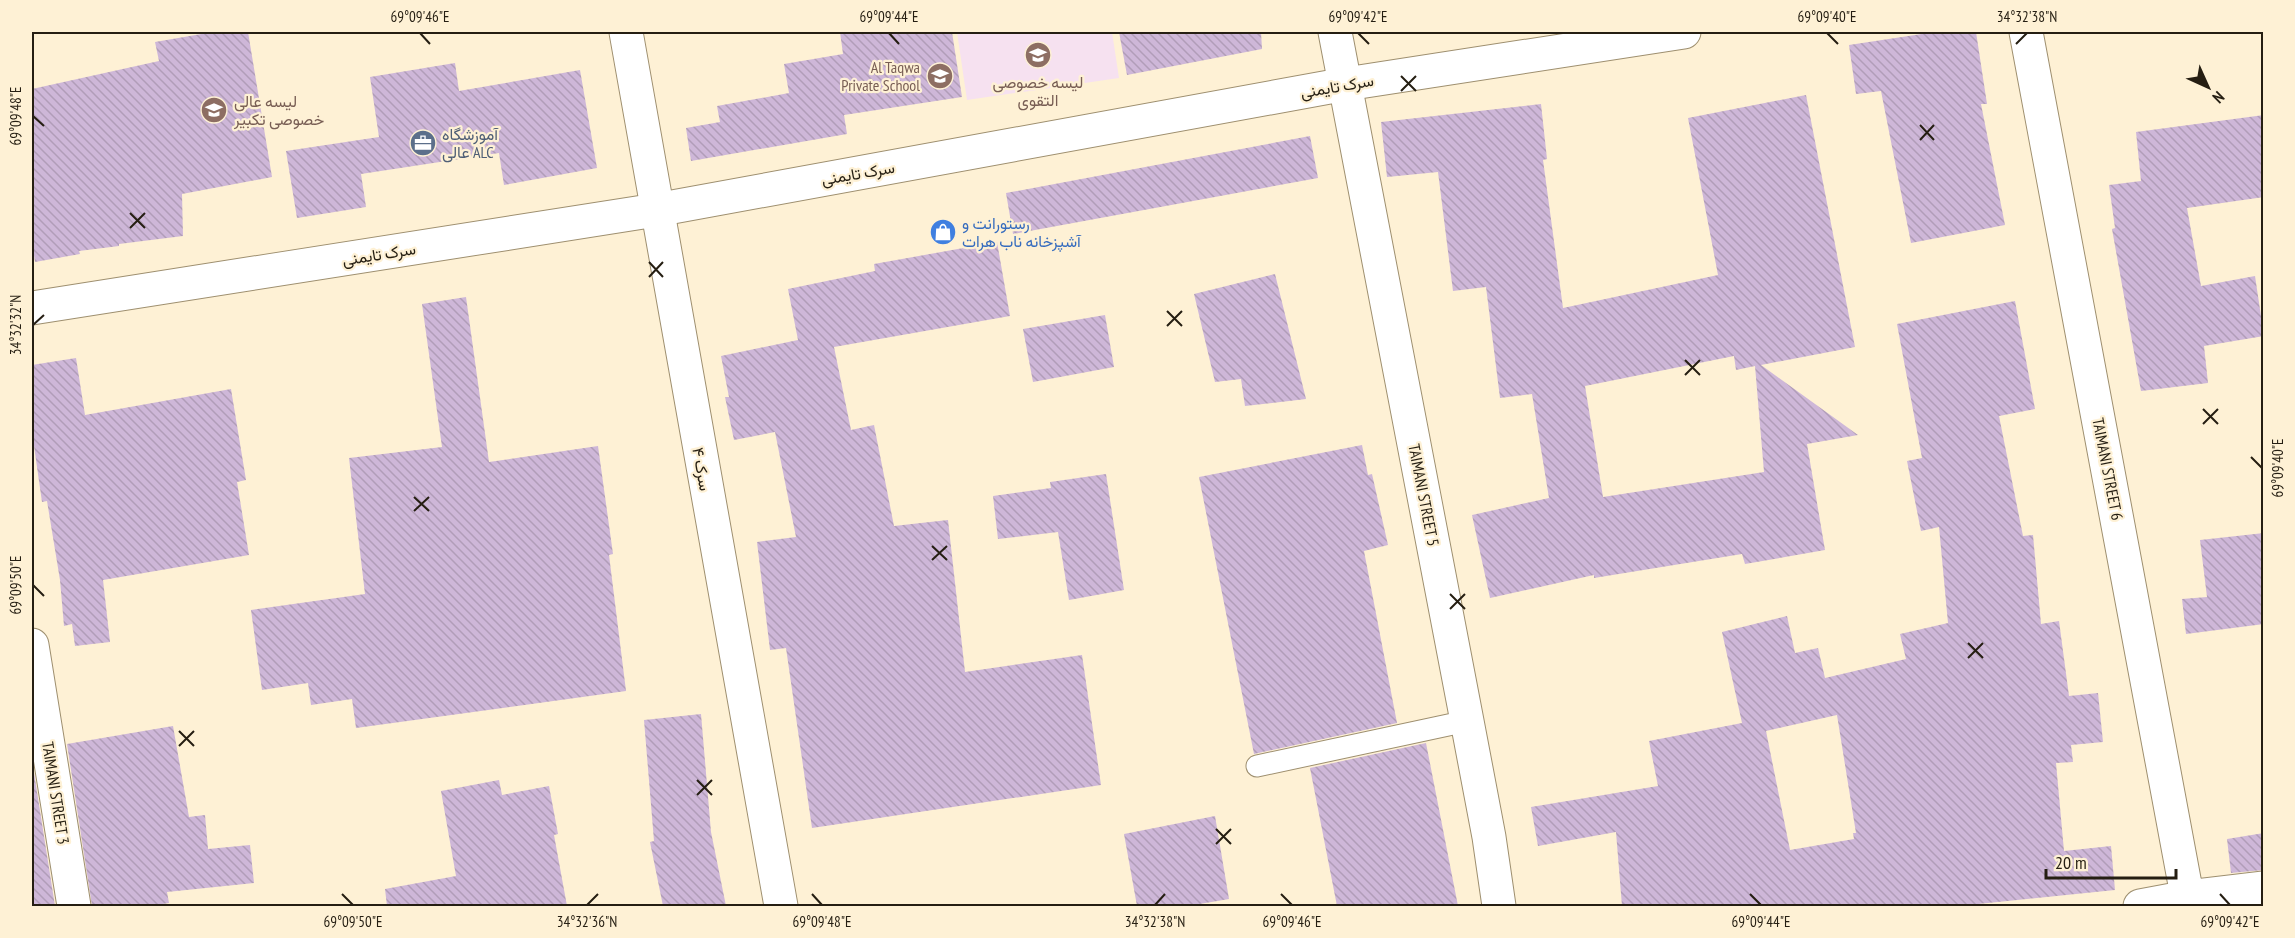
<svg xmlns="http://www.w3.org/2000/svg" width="2295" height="938" font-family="'PT Sans Narrow',Vazirmatn,sans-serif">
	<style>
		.education { fill: #f6e1f0 }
		.building { fill: url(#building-back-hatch); fill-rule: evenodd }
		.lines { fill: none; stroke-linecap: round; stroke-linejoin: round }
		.lane-casing { stroke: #9e8f6f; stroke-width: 23 }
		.street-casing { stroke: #9e8f6f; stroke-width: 35 }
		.secondary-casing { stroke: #9e8f6f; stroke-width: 35 }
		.lane { stroke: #fff; stroke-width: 21 }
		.street { stroke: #fff; stroke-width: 33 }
		.secondary { stroke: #fff; stroke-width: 33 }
		.ticks { fill: none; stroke: #251e12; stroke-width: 2 }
		.labels { text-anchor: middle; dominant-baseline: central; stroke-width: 4.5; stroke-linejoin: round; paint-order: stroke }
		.education-label { font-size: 16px; fill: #785e54; stroke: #fef1d5; text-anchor: end }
		.street-label { font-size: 16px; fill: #251e12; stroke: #fef1d5 }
		.service-label { font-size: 16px; fill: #4e5e75; stroke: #fef1d5; text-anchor: start }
		.shop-label { font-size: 16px; fill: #366cbe; stroke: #fef1d5; text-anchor: start }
		.neatline { fill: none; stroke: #251e12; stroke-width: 2 }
		.ticks-label { font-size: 15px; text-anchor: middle; fill: #251e12 }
	</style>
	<defs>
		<pattern id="building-back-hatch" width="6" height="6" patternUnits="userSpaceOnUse" patternTransform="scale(1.5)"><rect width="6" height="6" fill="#ceb7d8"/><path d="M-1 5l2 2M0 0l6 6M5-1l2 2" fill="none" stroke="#b19db8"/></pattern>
	</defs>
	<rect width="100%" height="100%" fill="#fef1d5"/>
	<path class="education" d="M 957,32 L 1112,32 L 1119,78 L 967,100 Z"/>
	<path class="building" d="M 213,32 L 248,32 L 272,177 L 182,194 L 183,236 L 119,244 L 119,246 L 79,251 L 80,254 L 35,262 L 32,242 L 32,89 L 159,61 L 155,42 Z
		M 840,32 L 952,32 L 962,97 L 844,115 L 847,134 L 691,161 L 686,128 L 720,122 L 717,106 L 789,93 L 784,64 L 843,54 Z
		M 1119,32 L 1261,32 L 1262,49 L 1127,75 Z
		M 1935,32 L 1976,32 L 1987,104 L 1981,104 L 2005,225 L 1911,243 L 1881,91 L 1856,94 L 1849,45 Z
		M 455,63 L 459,91 L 580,70 L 597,168 L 504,185 L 499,153 L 361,174 L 366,207 L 297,218 L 286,151 L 379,137 L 370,77 Z
		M 1806,95 L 1855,347 L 1761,365 L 1858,435 L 1807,444 L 1825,550 L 1745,564 L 1742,554 L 1594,578 L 1594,575 L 1490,598 L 1472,515 L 1549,498 L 1532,394 L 1500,398 L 1486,287 L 1453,291 L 1438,172 L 1387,177 L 1381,122 L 1541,104 L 1547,159 L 1543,160 L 1563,308 L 1718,275 L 1688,118 ZM 1734,356 L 1736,370 L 1755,366 L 1764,472 L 1603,497 L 1585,386 Z
		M 2264,115 L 2264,197 L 2187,208 L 2201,286 L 2255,276 L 2264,336 L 2204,346 L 2208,383 L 2141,391 L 2112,229 L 2115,228 L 2109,185 L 2141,181 L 2136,132 Z
		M 1310,136 L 1318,178 L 1013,234 L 1006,193 Z
		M 997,242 L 1010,316 L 834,347 L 851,430 L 874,425 L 894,526 L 948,520 L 965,672 L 1082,655 L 1101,785 L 812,828 L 786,648 L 770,650 L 757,542 L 796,537 L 775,432 L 734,440 L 725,397 L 729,397 L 721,356 L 798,340 L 788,289 L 875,271 L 874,264 Z
		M 1275,274 L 1306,399 L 1245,406 L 1241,379 L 1215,382 L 1194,294 Z
		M 466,297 L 489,462 L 598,446 L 613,554 L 609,555 L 626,691 L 356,728 L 352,699 L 311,705 L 308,683 L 262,690 L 251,610 L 365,594 L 349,458 L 442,447 L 422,304 Z
		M 2015,301 L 2035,409 L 1999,416 L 2023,536 L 2033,535 L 2041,624 L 2059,621 L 2069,696 L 2098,693 L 2103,742 L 2071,745 L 2073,762 L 2056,763 L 2064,851 L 2111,846 L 2115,890 L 1959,906 L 1622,906 L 1616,832 L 1538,846 L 1531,807 L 1658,786 L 1649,741 L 1742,723 L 1722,632 L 1787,616 L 1795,653 L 1818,648 L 1825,678 L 1906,659 L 1900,634 L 1948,623 L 1939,527 L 1921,531 L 1907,461 L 1922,458 L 1897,324 ZM 1837,715 L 1856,833 L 1853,833 L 1854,839 L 1790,850 L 1766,731 Z
		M 1105,315 L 1114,367 L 1033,382 L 1023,329 Z
		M 76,358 L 85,415 L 231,389 L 246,480 L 237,482 L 249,555 L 103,580 L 110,642 L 75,646 L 72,624 L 64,626 L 60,580 L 47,501 L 42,502 L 32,432 L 32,365 Z
		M 1362,445 L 1368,475 L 1372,474 L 1388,545 L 1364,551 L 1397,723 L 1254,754 L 1199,477 Z
		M 1106,474 L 1124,590 L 1069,600 L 1058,532 L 998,539 L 993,496 L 1051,488 L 1050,482 Z
		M 2264,533 L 2264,624 L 2186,634 L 2182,599 L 2207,597 L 2200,540 Z
		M 701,714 L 711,832 L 726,906 L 663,906 L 650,842 L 654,841 L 644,720 Z
		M 173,726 L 189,817 L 205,815 L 208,849 L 250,845 L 254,883 L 167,892 L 169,903 L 151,906 L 92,906 L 67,744 Z
		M 1426,743 L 1458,906 L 1337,906 L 1310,768 Z
		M 32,760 L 55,906 L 32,906 Z
		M 499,780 L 502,795 L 549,786 L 558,834 L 554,835 L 567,906 L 387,906 L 385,889 L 456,876 L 441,791 Z
		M 1215,816 L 1229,899 L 1188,906 L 1137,906 L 1124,834 Z
		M 2264,833 L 2264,870 L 2231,873 L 2227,839 Z"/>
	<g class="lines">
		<defs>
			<path id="lane" d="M 1257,766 L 1467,721"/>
			<path id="street" d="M 626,32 L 781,906
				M 1335,32 L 1467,721 L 1489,837 L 1499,906
				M 2026,32 L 2189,906
				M 32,645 L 74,906
				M 2140,906 L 2188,897 L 2264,888"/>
			<path id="secondary" d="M 32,308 L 656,210 L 1346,84 L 1684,32"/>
		</defs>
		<use href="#lane" class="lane-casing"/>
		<use href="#street" class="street-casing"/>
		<use href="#secondary" class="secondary-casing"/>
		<use href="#lane" class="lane"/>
		<use href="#street" class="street"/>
		<use href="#secondary" class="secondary"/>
	</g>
	<path class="ticks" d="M 420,33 L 430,44M 889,33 L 899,44M 1358,33 L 1369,44M 1827,33 L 1838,44M 2016,44 L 2027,33M 1401,76 L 1416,91M 1401,91 L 1416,76M 33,116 L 44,126M 1920,125 L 1934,140M 1920,140 L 1934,125M 130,213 L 145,228M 130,228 L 145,213M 649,262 L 663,277M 649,277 L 663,262M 1167,311 L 1182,326M 33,325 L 44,315M 1167,326 L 1182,311M 1685,360 L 1700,375M 1685,375 L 1700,360M 2203,409 L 2218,424M 2203,424 L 2218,409M 2251,457 L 2262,468M 414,497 L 429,511M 414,511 L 429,497M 932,546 L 947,560M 932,560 L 947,546M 33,585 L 44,596M 1450,594 L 1465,609M 1450,609 L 1465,594M 1968,643 L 1983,658M 1968,658 L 1983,643M 179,731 L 194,746M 179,746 L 194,731M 697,780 L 712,795M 697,795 L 712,780M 1216,829 L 1231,844M 1216,844 L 1231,829M 342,894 L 353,905M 812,894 L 822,905M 1281,894 L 1292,905M 1750,894 L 1761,905M 2220,894 L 2230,905M 587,905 L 598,894M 1155,905 L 1165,894"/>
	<defs>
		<symbol id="school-disc" viewBox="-11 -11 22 22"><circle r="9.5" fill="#8d6e63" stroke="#fef1d5"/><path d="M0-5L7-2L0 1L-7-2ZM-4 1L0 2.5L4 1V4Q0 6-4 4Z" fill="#fff"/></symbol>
		<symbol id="office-disc" viewBox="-11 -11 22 22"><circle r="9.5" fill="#5c6f8a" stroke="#fef1d5"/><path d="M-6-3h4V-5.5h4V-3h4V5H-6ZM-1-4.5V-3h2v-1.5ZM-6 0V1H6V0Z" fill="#fff"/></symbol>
		<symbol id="shop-disc" viewBox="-11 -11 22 22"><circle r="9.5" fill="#3f7fe0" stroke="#fef1d5"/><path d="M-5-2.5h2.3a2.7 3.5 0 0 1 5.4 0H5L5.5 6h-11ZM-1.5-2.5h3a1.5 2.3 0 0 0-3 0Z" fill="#fff"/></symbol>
	</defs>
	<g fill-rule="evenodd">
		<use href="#school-disc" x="1023" y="40" width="30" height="30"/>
		<use href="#school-disc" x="925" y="61" width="30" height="30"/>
		<use href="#school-disc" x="199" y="95" width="30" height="30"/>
		<use href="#office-disc" x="408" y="128" width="30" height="30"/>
		<use href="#shop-disc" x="928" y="217" width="30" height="30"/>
	</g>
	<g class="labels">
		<g class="education-label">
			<text x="920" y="67">Al Taqwa<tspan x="920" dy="18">Private School</tspan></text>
			<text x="1038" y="82" text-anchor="middle">لیسه خصوصی<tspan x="1038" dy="18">التقوی</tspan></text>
			<text x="234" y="101" text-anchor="start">لیسه عالی<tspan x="234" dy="18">خصوصی تکبیر</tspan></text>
		</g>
		<g class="street-label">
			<text transform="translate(1337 86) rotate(-10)">سرک تایمنی</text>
			<text transform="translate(858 173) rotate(-10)">سرک تایمنی</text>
			<text transform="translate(379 254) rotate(-9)">سرک تایمنی</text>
			<text transform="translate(702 469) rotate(80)">سرک ۴</text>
			<text transform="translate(2108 469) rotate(79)">TAIMANI STREET 6</text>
			<text transform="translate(1424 495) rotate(79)">TAIMANI STREET 5</text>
			<text transform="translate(56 793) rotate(81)">TAIMANI STREET 3</text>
		</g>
		<g class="service-label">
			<text x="442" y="134">آموزشگاه<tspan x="442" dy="18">عالی ALC</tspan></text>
		</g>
		<g class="shop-label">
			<text x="962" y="223">رستورانت و<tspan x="962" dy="18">آشپزخانه ناب هرات</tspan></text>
		</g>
	</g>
	<rect width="2295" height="938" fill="none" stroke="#fef1d5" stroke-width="66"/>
	<g transform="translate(2208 87) rotate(135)" stroke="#fef1d5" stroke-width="4.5" paint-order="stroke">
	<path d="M0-4.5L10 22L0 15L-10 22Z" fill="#251e12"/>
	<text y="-9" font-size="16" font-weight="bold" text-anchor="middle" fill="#251e12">N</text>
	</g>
	<path d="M2046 869v9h130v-9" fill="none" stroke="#251e12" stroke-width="3"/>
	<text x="2055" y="869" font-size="18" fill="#251e12" stroke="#fef1d5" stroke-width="4.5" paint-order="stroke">20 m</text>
	<rect x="33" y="33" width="2229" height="872" class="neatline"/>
	<g class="ticks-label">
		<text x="420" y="22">69°09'46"E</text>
		<text x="889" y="22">69°09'44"E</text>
		<text x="1358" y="22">69°09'42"E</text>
		<text x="1827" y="22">69°09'40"E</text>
		<text x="2027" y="22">34°32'38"N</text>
		<text transform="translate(16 116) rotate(-90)" y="5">69°09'48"E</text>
		<text transform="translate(16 325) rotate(-90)" y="5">34°32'32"N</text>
		<text transform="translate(2278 468) rotate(-90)" y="5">69°09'40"E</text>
		<text transform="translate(16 585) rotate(-90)" y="5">69°09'50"E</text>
		<text x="353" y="927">69°09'50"E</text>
		<text x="587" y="927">34°32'36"N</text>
		<text x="822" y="927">69°09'48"E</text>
		<text x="1155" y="927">34°32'38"N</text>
		<text x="1292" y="927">69°09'46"E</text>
		<text x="1761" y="927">69°09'44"E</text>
		<text x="2230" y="927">69°09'42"E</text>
	</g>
</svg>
